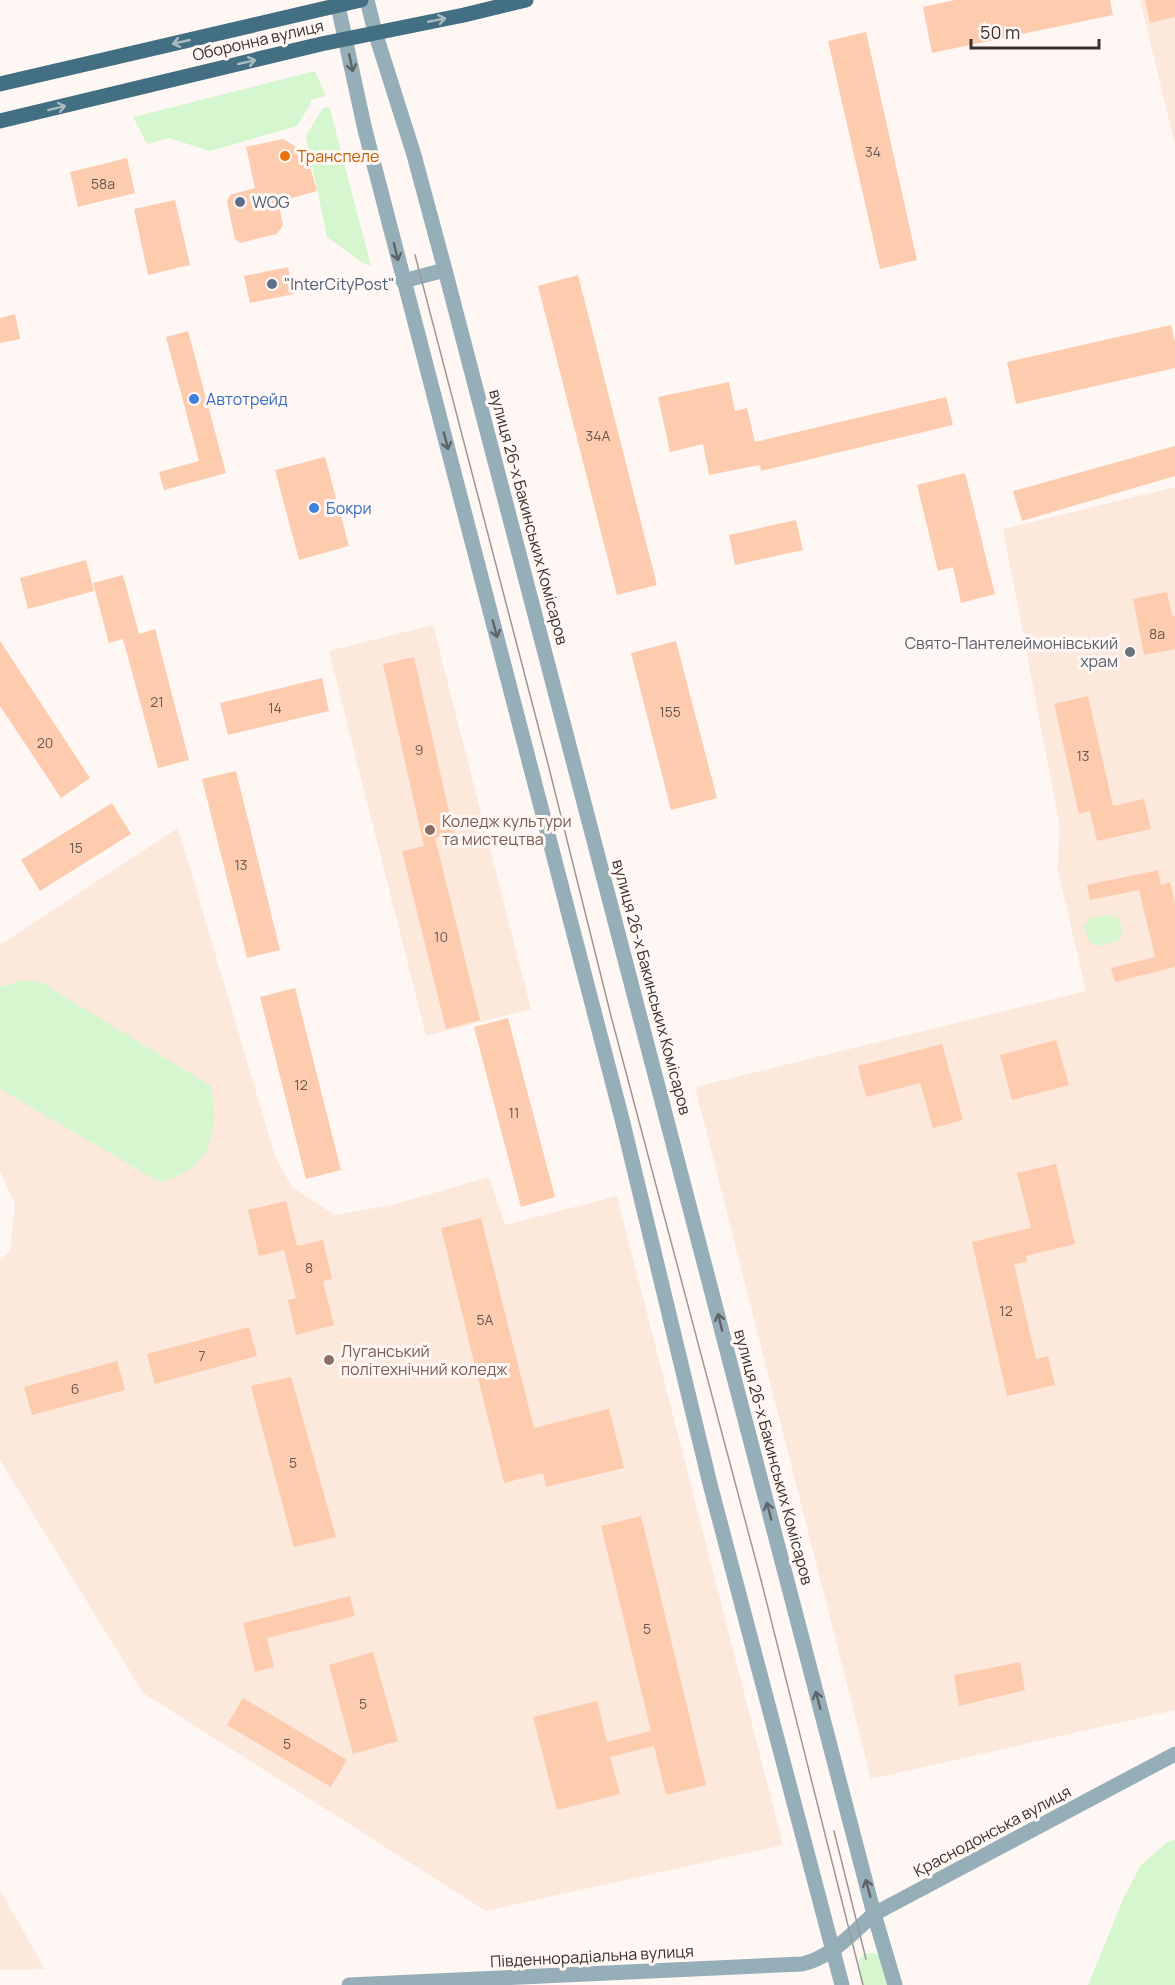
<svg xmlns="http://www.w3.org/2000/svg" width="1175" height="1985" font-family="Manrope,sans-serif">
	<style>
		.built { fill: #fde8dc }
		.green { fill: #d5f6ce }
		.building { fill: #fdccaf }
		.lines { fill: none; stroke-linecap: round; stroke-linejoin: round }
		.minor { stroke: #96aeb8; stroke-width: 15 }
		.tertiary { stroke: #96aeb8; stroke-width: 15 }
		.primary { stroke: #426f82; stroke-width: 15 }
		.tram { stroke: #9f9793; stroke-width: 1.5 }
		.oneway { stroke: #aabac0 }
		.oneway2 { stroke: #5e6365 }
		.food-dot { fill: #e8710a; stroke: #fff7f3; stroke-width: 2 }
		.service-dot { fill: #5c6f8a; stroke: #fff7f3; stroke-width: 2 }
		.shop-dot { fill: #3f7fe0; stroke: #fff7f3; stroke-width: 2 }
		.worship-dot { fill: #6b7280; stroke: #fff7f3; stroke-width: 2 }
		.education-dot { fill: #8d6e63; stroke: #fff7f3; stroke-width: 2 }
		.labels { text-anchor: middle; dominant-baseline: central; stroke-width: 6; stroke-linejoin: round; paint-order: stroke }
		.number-label { font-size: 14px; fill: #69584e }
		.street-label { font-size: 16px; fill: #38312d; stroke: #fff7f3 }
		.food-label { font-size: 16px; fill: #c56008; stroke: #fff7f3; text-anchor: start }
		.service-label { font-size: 16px; fill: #4e5e75; stroke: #fff7f3; text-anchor: start }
		.shop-label { font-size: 16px; fill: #366cbe; stroke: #fff7f3; text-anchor: start }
		.worship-label { font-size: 16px; fill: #5b616d; stroke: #fff7f3; text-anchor: end }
		.education-label { font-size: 16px; fill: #785e54; stroke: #fff7f3; text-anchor: start }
	</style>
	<rect width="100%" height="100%" fill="#fff7f3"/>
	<path class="built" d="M 1140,0 L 1175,0 L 1175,145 Z
		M 1175,487 L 1175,1710 L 871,1779 L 695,1087 L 1086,991 L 1058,871 L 1059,822 L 1003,529 Z
		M 433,625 L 531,1009 L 426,1036 L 329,651 Z
		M 178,828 L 275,1156 L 292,1187 L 335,1215 L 392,1205 L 489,1177 L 505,1225 L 617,1196 L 783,1845 L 486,1911 L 143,1693 L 0,1460 L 0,1260 L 10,1251 L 15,1204 L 0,1171 L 0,945 Z
		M 0,1890 L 45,1969 L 0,1970 Z"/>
	<path class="green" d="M 315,71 L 326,96 L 310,100 L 311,103 L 297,126 L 210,151 L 169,138 L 147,144 L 133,117 Z
		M 326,107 L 330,109 L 371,266 L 363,263 L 327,237 L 306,136 L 322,109 Z
		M 1105,915 L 1118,918 L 1123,930 L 1118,941 L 1098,946 L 1089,942 L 1084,927 L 1090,918 Z
		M 20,981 L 39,981 L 211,1086 C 219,1134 212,1170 159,1182 L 0,1089 L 0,987 Z
		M 1175,1840 L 1175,1985 L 1088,1985 L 1124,1897 L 1140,1866 L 1167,1842 Z
		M 876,1953 L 885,1962 L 891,1985 L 862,1985 C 859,1973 855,1964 863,1954 Z"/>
	<path class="building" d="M 955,0 L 1110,0 L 1113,15 L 932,53 L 923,7 Z
		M 1145,0 L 1175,0 L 1175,17 L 1150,23 Z
		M 866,32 L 917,260 L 880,269 L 828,41 Z
		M 283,139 L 306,153 L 317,191 L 278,202 L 283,225 L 277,234 L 240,243 L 235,239 L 227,202 L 230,195 L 255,188 L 246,147 Z
		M 127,158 L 135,193 L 78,207 L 70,172 Z
		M 175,200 L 190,265 L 148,275 L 134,209 Z
		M 288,267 L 294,294 L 250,303 L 244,276 Z
		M 578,275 L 657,585 L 617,595 L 538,286 Z
		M 15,314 L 20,339 L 0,343 L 0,318 Z
		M 1171,325 L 1175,342 L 1175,368 L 1016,404 L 1007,362 Z
		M 188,331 L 226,473 L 164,490 L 159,472 L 199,461 L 166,337 Z
		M 729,382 L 735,411 L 747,408 L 755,442 L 946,397 L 953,425 L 761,471 L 760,465 L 709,475 L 703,444 L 670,452 L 658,397 Z
		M 1175,446 L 1175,476 L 1022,521 L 1013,491 Z
		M 325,457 L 349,546 L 299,560 L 275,470 Z
		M 965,473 L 995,594 L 961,603 L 953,567 L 938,571 L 917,485 Z
		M 796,520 L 803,550 L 735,565 L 729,535 Z
		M 86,560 L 94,591 L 28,609 L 20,578 Z
		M 123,575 L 139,634 L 155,629 L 189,760 L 158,768 L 123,639 L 109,643 L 93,583 Z
		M 1167,592 L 1172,616 L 1175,616 L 1175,649 L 1144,655 L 1133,599 Z
		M 0,641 L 90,778 L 61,798 L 0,706 Z
		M 676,641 L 717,798 L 671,810 L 631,653 Z
		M 414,657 L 454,834 L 435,838 L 480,1020 L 446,1029 L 402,851 L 424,846 L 383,664 Z
		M 322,678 L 329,711 L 228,735 L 220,703 Z
		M 1088,696 L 1113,806 L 1144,799 L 1151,829 L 1097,841 L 1090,811 L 1079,814 L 1054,704 Z
		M 236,771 L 280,950 L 247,958 L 202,779 Z
		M 112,803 L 131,834 L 40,891 L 21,860 Z
		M 1158,870 L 1161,885 L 1170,882 L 1175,904 L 1175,967 L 1115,982 L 1111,968 L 1155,957 L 1139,890 L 1090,900 L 1087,885 Z
		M 295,988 L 341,1170 L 306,1179 L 260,997 Z
		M 508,1018 L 555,1197 L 521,1207 L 474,1027 Z
		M 1056,1040 L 1069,1085 L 1012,1100 L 1000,1055 Z
		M 942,1044 L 963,1120 L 933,1128 L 920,1083 L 866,1097 L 858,1066 Z
		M 1056,1164 L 1075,1244 L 1026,1256 L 1027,1262 L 1014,1264 L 1036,1359 L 1048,1356 L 1055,1385 L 1007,1396 L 972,1242 L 1031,1228 L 1017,1173 Z
		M 286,1201 L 297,1246 L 323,1240 L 332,1279 L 323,1281 L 334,1325 L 296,1335 L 288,1300 L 296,1298 L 284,1250 L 259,1256 L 248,1210 Z
		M 481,1218 L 534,1428 L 609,1409 L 624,1468 L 546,1487 L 543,1473 L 504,1483 L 441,1228 Z
		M 249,1327 L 257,1356 L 155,1384 L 147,1354 Z
		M 117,1361 L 125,1390 L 32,1415 L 24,1387 Z
		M 291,1377 L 336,1537 L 294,1547 L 251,1386 Z
		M 641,1516 L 706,1785 L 666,1795 L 654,1746 L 610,1757 L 620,1794 L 557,1810 L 533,1717 L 597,1701 L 607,1742 L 651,1731 L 601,1526 Z
		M 350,1596 L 355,1616 L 267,1638 L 274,1667 L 255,1672 L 243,1623 Z
		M 373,1652 L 398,1741 L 353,1754 L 329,1665 Z
		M 1020,1662 L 1025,1690 L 959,1706 L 954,1675 Z
		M 243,1698 L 347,1760 L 331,1787 L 227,1725 Z"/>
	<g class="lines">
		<path class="minor" d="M 349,1985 L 802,1964 C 831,1958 852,1933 874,1914 L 1175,1754"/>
		<path class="tertiary" d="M 367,0 L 375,32 L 414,155 L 445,270 L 874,1914 L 895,1985
			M 338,6 L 365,130 L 622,1119 L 710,1484 L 842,1985
			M 403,281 L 445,270"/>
		<path class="primary" d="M 0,84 L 361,0
			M 0,121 L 321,44 L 464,15 L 526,0"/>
		<path class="tram" d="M 415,255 L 547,760 L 611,1016 L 761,1580 L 863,1985
			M 834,1831 L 866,1959"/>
	</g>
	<defs><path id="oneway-shaft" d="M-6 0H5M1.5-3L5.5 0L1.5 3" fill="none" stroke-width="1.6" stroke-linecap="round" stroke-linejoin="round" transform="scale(1.5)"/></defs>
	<g class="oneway">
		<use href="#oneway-shaft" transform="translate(437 20) rotate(-11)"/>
		<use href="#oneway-shaft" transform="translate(181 42) rotate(167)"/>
		<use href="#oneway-shaft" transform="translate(247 62) rotate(-13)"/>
		<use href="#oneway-shaft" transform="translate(57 108) rotate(-14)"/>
	</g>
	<g class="oneway2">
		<use href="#oneway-shaft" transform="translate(351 63) rotate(78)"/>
		<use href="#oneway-shaft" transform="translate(396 252) rotate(76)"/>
		<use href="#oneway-shaft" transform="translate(446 441) rotate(75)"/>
		<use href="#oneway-shaft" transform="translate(495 629) rotate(75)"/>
		<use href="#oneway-shaft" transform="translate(720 1322) rotate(-104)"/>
		<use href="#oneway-shaft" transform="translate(769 1511) rotate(-105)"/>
		<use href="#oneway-shaft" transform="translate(818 1700) rotate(-105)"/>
		<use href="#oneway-shaft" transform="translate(868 1888) rotate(-105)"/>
	</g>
	<circle class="food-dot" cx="285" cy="156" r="6"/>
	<g class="service-dot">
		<circle cx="240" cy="202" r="6"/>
		<circle cx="272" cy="284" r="6"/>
	</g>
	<g class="shop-dot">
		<circle cx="194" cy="399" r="6"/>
		<circle cx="314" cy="508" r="6"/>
	</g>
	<circle class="worship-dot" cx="1130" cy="652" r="6"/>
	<g class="education-dot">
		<circle cx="430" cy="830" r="6"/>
		<circle cx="329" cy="1360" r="6"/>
	</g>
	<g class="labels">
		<g class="number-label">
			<text x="873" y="151">34</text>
			<text x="103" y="183">58а</text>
			<text x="598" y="435">34А</text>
			<text x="1157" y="633">8а</text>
			<text x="157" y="701">21</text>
			<text x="275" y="707">14</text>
			<text x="670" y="711">155</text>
			<text x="45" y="742">20</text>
			<text x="419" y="749">9</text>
			<text x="1083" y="755">13</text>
			<text x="76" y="847">15</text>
			<text x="241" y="864">13</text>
			<text x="441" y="936">10</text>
			<text x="301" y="1084">12</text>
			<text x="514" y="1112">11</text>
			<text x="309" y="1267">8</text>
			<text x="1006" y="1310">12</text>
			<text x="485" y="1319">5А</text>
			<text x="202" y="1355">7</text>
			<text x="75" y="1388">6</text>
			<text x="293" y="1462">5</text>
			<text x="647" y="1628">5</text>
			<text x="363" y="1703">5</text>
			<text x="287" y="1743">5</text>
		</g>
		<g class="street-label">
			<text transform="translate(258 40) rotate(-13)">Оборонна вулиця</text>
			<text transform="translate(529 517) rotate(75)">вулиця 26-х Бакинських Комісаров</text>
			<text transform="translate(652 987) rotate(75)">вулиця 26-х Бакинських Комісаров</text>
			<text transform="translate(774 1457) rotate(75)">вулиця 26-х Бакинських Комісаров</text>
			<text transform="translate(992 1831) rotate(-28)">Краснодонська вулиця</text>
			<text transform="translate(592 1956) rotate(-3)">Південнорадіальна вулиця</text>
		</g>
		<g class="food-label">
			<text x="297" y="156">Транспеле</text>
		</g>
		<g class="service-label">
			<text x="252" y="202">WOG</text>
			<text x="284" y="284">"InterCityPost"</text>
		</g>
		<g class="shop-label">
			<text x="206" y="399">Автотрейд</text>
			<text x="326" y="508">Бокри</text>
		</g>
		<g class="worship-label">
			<text x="1118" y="643">Свято-Пантелеймонівський<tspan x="1118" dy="18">храм</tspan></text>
		</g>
		<g class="education-label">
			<text x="442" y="821">Коледж культури<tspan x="442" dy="18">та мистецтва</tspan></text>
			<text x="341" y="1351">Луганський<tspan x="341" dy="18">політехнічний коледж</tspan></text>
		</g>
	</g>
	<path d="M971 39v9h128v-9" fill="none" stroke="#38312d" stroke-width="3"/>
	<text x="980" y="39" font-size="18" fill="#38312d" stroke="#fff7f3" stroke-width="4.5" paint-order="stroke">50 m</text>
</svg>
